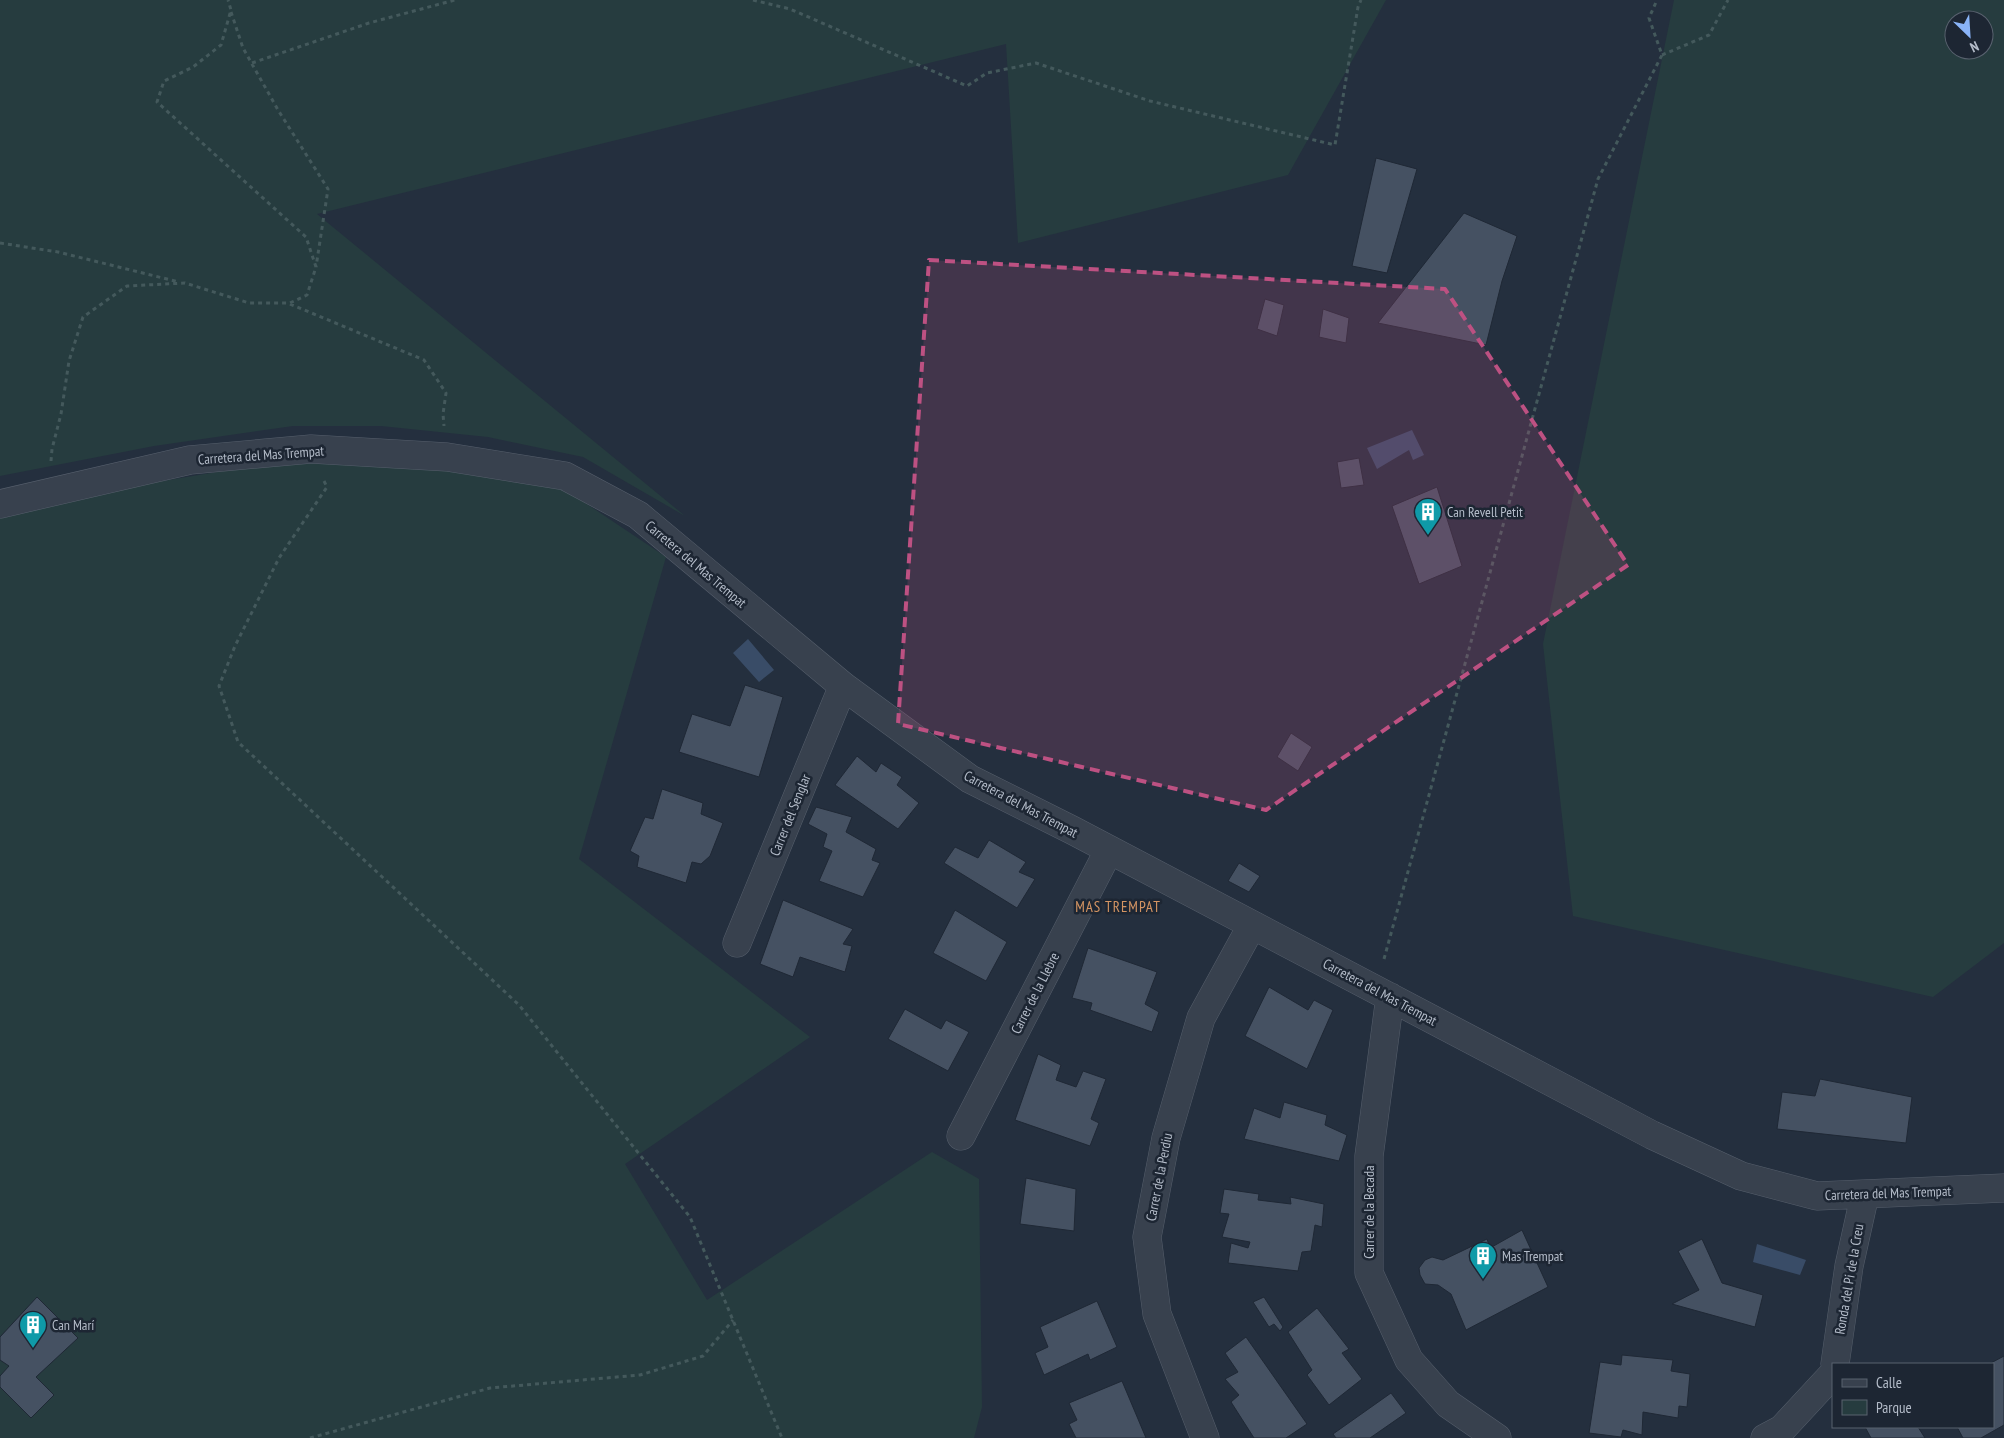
<svg xmlns="http://www.w3.org/2000/svg" width="2004" height="1438" font-family="'PT Sans Narrow',sans-serif">
	<style>
		.green { fill: #263c3f; fill-rule: evenodd }
		.water { fill: #394c67 }
		.building { fill: #455162; stroke: #1f2835 }
		.lines { fill: none; stroke-linecap: round; stroke-linejoin: round }
		.minor-casing { stroke: #565f6c; stroke-width: 29 }
		.path { stroke: #44595c; stroke-width: 3; stroke-dasharray: 4 4; stroke-linecap: butt }
		.minor { stroke: #38414e; stroke-width: 28 }
		.marked { fill: #bd5182; fill-opacity: 0.2; stroke: #bd5182; stroke-width: 4; stroke-dasharray: 10 6; stroke-linejoin: round }
		.labels { text-anchor: middle; dominant-baseline: central; stroke-width: 5; stroke-linejoin: round; paint-order: stroke }
		.street-label { font-size: 14px; fill: #b4bcc9; stroke: #1d2633 }
		.poi-label { font-size: 14px; fill: #b4bcc9; stroke: #1d2633; text-anchor: start }
		.neighbourhood-label { font-size: 15px; letter-spacing: 1px; fill: #d59563; stroke: #1d2633 }
	</style>
	<rect width="100%" height="100%" fill="#242f3e"/>
	<path class="green" d="M 0,0 L 1386,0 L 1288,175 L 1018,243 L 1006,44 L 317,214 L 685,516 L 583,457 L 488,437 L 381,426 L 293,426 L 154,446 L 0,476 Z
		M 1674,0 L 2004,0 L 2004,943 L 1933,997 L 1573,916 L 1543,644 ZM 1954,20 L 1984,20 L 1984,50 L 1954,50 Z
		M 332,453 L 548,478 L 666,557 L 579,859 L 810,1037 L 625,1164 L 707,1300 L 932,1152 L 979,1179 L 982,1407 L 974,1438 L 0,1438 L 0,508 Z"/>
	<path class="water" d="M 1412,430 L 1424,455 L 1413,460 L 1409,450 L 1377,469 L 1367,448 Z
		M 748,639 L 774,670 L 759,682 L 733,653 Z
		M 1757,1244 L 1806,1260 L 1800,1275 L 1753,1262 Z"/>
	<path class="building" d="M 1376,158 L 1417,169 L 1387,273 L 1352,266 Z
		M 1464,213 L 1517,236 L 1502,281 L 1486,345 L 1378,323 Z
		M 1265,299 L 1284,305 L 1277,336 L 1257,329 Z
		M 1323,309 L 1349,318 L 1346,343 L 1319,337 Z
		M 1359,458 L 1364,485 L 1341,488 L 1337,462 Z
		M 1437,487 L 1462,566 L 1419,584 L 1392,506 Z
		M 745,685 L 783,697 L 759,777 L 679,752 L 692,714 L 730,726 Z
		M 1291,733 L 1312,747 L 1298,771 L 1277,757 Z
		M 857,756 L 876,772 L 881,763 L 902,777 L 897,785 L 919,803 L 898,829 L 835,785 Z
		M 662,789 L 703,803 L 701,814 L 723,823 L 710,856 L 701,864 L 692,862 L 686,883 L 637,867 L 639,856 L 630,851 L 645,817 L 653,819 Z
		M 816,807 L 852,817 L 846,832 L 876,849 L 872,860 L 880,863 L 863,897 L 819,881 L 832,851 L 823,847 L 827,834 L 808,824 Z
		M 989,840 L 1026,862 L 1019,872 L 1035,879 L 1017,908 L 944,863 L 955,847 L 978,858 Z
		M 1239,863 L 1260,876 L 1249,892 L 1228,881 Z
		M 783,900 L 853,929 L 843,944 L 852,946 L 845,972 L 800,957 L 793,977 L 760,964 Z
		M 955,910 L 1007,942 L 986,981 L 933,953 Z
		M 1088,948 L 1157,972 L 1145,1004 L 1159,1012 L 1152,1032 L 1090,1010 L 1092,1003 L 1072,998 Z
		M 1269,987 L 1308,1010 L 1314,1000 L 1333,1010 L 1307,1069 L 1245,1036 Z
		M 905,1009 L 941,1029 L 946,1020 L 969,1032 L 948,1071 L 888,1039 Z
		M 1038,1054 L 1061,1065 L 1056,1080 L 1076,1087 L 1083,1071 L 1106,1079 L 1091,1119 L 1099,1123 L 1090,1146 L 1015,1120 Z
		M 1820,1079 L 1912,1097 L 1906,1143 L 1777,1129 L 1782,1092 L 1815,1096 Z
		M 1284,1102 L 1327,1115 L 1325,1125 L 1347,1135 L 1339,1161 L 1244,1139 L 1254,1108 L 1280,1118 Z
		M 1026,1178 L 1076,1189 L 1074,1231 L 1020,1224 Z
		M 1224,1189 L 1259,1194 L 1258,1200 L 1291,1204 L 1290,1197 L 1324,1204 L 1322,1227 L 1315,1225 L 1311,1251 L 1302,1252 L 1298,1271 L 1228,1263 L 1231,1243 L 1248,1248 L 1250,1242 L 1222,1237 L 1229,1214 L 1220,1213 Z
		M 1522,1230 L 1548,1287 L 1466,1330 L 1451,1294 L 1438,1285 L 1425,1284 L 1420,1275 L 1419,1268 L 1425,1260 L 1432,1257 L 1443,1260 L 1487,1239 L 1490,1248 Z
		M 1702,1239 L 1722,1283 L 1763,1295 L 1755,1327 L 1672,1304 L 1699,1290 L 1678,1251 Z
		M 37,1297 L 78,1338 L 36,1377 L 54,1395 L 31,1418 L 0,1387 L 0,1376 L 9,1366 L 0,1360 L 0,1337 Z
		M 1264,1297 L 1283,1327 L 1280,1331 L 1274,1324 L 1269,1327 L 1253,1302 Z
		M 1097,1301 L 1117,1347 L 1090,1360 L 1088,1354 L 1044,1375 L 1035,1353 L 1048,1347 L 1040,1327 Z
		M 1317,1308 L 1349,1349 L 1342,1353 L 1362,1379 L 1329,1405 L 1307,1375 L 1312,1370 L 1288,1332 Z
		M 1246,1337 L 1307,1424 L 1286,1438 L 1254,1438 L 1231,1402 L 1239,1395 L 1225,1379 L 1238,1372 L 1225,1353 Z
		M 1622,1355 L 1673,1360 L 1671,1371 L 1690,1374 L 1687,1407 L 1679,1406 L 1678,1418 L 1643,1412 L 1642,1435 L 1623,1430 L 1621,1437 L 1589,1433 L 1600,1362 L 1621,1365 Z
		M 2004,1356 L 2004,1425 L 1981,1438 L 1963,1438 L 1957,1427 L 1993,1427 L 1993,1364 L 1989,1364 Z
		M 1122,1381 L 1146,1438 L 1076,1438 L 1069,1424 L 1077,1420 L 1069,1403 Z
		M 1391,1393 L 1406,1413 L 1370,1438 L 1336,1438 L 1333,1434 Z
		M 1865,1427 L 1918,1427 L 1925,1438 L 1871,1438 Z"/>
	<g class="lines">
		<defs>
			<path id="minor" d="M 0,504 L 190,460 L 311,449 L 447,457 L 565,476 L 638,515 L 843,686 L 970,779 L 1072,830 L 1652,1135 L 1741,1176 L 1817,1196 L 2004,1188
				M 737,943 L 843,686
				M 1390,997 L 1369,1156 L 1369,1273 L 1409,1360 L 1448,1404 L 1497,1438
				M 961,1136 L 1109,850
				M 1835,1364 L 1849,1266 L 1865,1194
				M 1205,1438 L 1157,1314 L 1147,1237 L 1166,1138 L 1201,1018 L 1252,925
				M 1765,1438 L 1782,1429 L 1833,1374"/>
		</defs>
		<use href="#minor" class="minor-casing"/>
		<path class="path" d="M 753,0 L 790,9 L 967,86 L 987,73 L 1036,63 L 1150,101 L 1335,145 L 1358,7 L 1361,0
			M 231,12 L 243,48 L 278,110 L 328,189 L 316,267
			M 1662,55 L 1709,35 L 1728,0
			M 252,63 L 369,23 L 455,0
			M 0,243 L 58,252 L 179,282
			M 290,304 L 424,360 L 446,393 L 443,414 L 444,426
			M 51,461 L 52,449 L 61,414 L 69,361 L 83,317 L 127,286 L 185,283 L 249,303 L 290,303 L 307,295 L 316,267 L 306,237 L 157,102 L 164,81 L 193,67 L 221,45 L 231,10 L 228,0
			M 324,481 L 327,487 L 279,558 L 235,646 L 219,686 L 238,742 L 519,1005 L 690,1217 L 782,1438
			M 1384,959 L 1598,179 L 1662,55 L 1649,18 L 1657,0
			M 310,1438 L 490,1388 L 640,1375 L 703,1356 L 733,1320"/>
		<use href="#minor" class="minor"/>
	</g>
	<path class="marked" d="M 929,260 L 1445,289 L 1628,565 L 1266,810 L 898,724 Z"/>
	<defs>
		<symbol id="building-pin" viewBox="-11 -11 22 30"><path d="M0 17L-7.5 6A9.5 9.5 0 1 1 7.5 6Z" fill="#0f9aa8" stroke="#1d2633"/><path d="M-4-6H4V6H1V3H-1V6H-4ZM-2.5-4.3h1.7v1.8h-1.7ZM.8-4.3h1.7v1.8H.8ZM-2.5-1h1.7V.8h-1.7ZM.8-1h1.7V.8H.8Z" fill="#fff"/></symbol>
	</defs>
	<g fill-rule="evenodd">
		<use href="#building-pin" x="1412" y="496" width="32" height="43"/>
		<use href="#building-pin" x="1467" y="1240" width="32" height="43"/>
		<use href="#building-pin" x="17" y="1309" width="32" height="43"/>
	</g>
	<g class="labels">
		<g class="street-label">
			<text transform="translate(261 455) rotate(-4)">Carretera del Mas Trempat</text>
			<text transform="translate(696 564) rotate(40)">Carretera del Mas Trempat</text>
			<text transform="translate(1021 804) rotate(28)">Carretera del Mas Trempat</text>
			<text transform="translate(790 815) rotate(-68)">Carrer del Senglar</text>
			<text transform="translate(1380 992) rotate(28)">Carretera del Mas Trempat</text>
			<text transform="translate(1035 993) rotate(-63)">Carrer de la Llebre</text>
			<text transform="translate(1159 1177) rotate(-79)">Carrer de la Perdiu</text>
			<text transform="translate(1888 1193) rotate(-2)">Carretera del Mas Trempat</text>
			<text transform="translate(1369 1212) rotate(-90)">Carrer de la Becada</text>
			<text transform="translate(1849 1279) rotate(-80)">Ronda del Pi de la Creu</text>
		</g>
		<g class="poi-label">
			<text x="1447" y="512">Can Revell Petit</text>
			<text x="1502" y="1256">Mas Trempat</text>
			<text x="52" y="1325">Can Marí</text>
		</g>
		<g class="neighbourhood-label">
			<text x="1118" y="906">MAS TREMPAT</text>
		</g>
	</g>
	<rect x="1832" y="1363" width="162" height="65" fill="#1d2633" stroke="#59626f"/>
	<rect x="1842" y="1379" width="25" height="8" fill="#38414e" stroke="#59626f"/>
	<text x="1876" y="1388" font-size="15" fill="#b4bcc9">Calle</text>
	<rect x="1842" y="1400" width="25" height="15" fill="#263c3f" stroke="#59626f"/>
	<text x="1876" y="1413" font-size="15" fill="#b4bcc9">Parque</text>
	<g transform="translate(1969 35) rotate(155)"><circle r="24" fill="#1d2633" stroke="#59626f"/>
	<path d="M0-4L9 19L0 12L-9 19Z" fill="#8ab4f8"/>
	<text y="-8" font-size="14" font-weight="bold" text-anchor="middle" fill="#b4bcc9">N</text>
	</g>
</svg>
